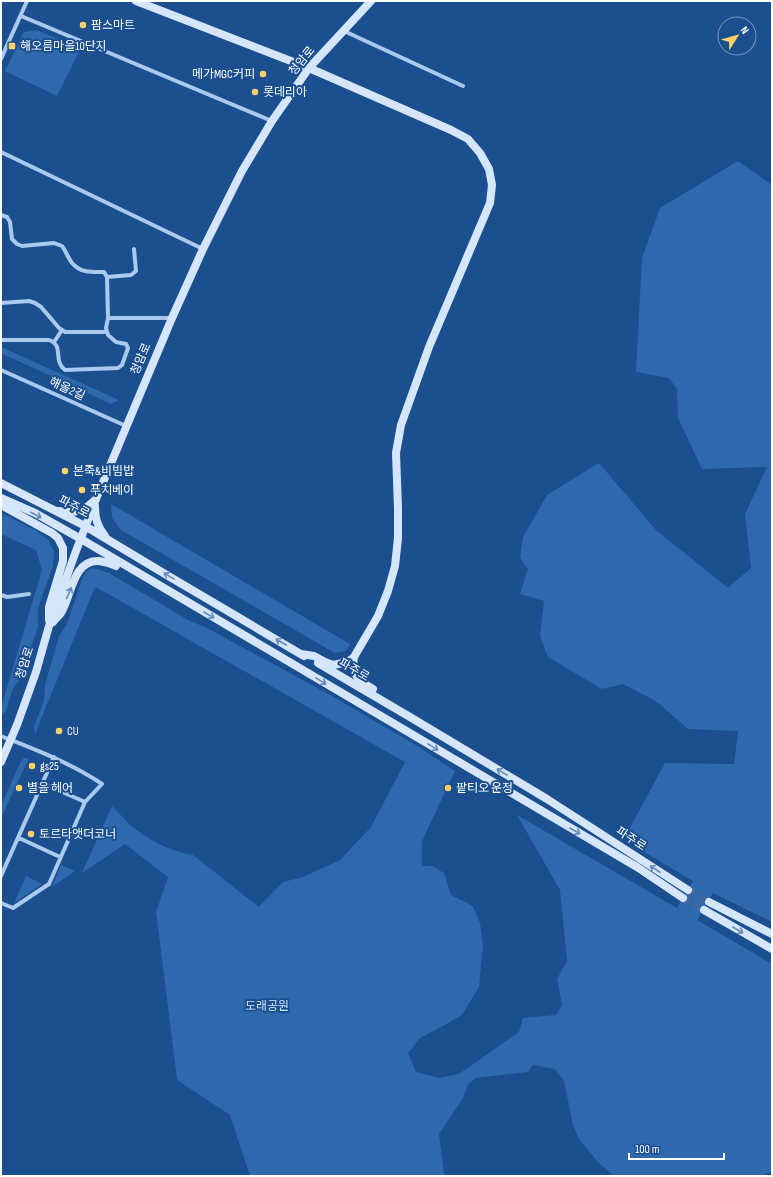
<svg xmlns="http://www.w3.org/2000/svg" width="773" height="1177" font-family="'Sofia Sans Condensed','Noto Sans KR',sans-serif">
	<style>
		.green { fill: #2e69ad }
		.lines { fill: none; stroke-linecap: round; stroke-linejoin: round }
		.secondary-tunnel { stroke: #3d69a0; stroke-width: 8; stroke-dasharray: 8 4; stroke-linecap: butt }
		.street { stroke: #a9c9ee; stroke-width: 4 }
		.secondary { stroke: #d6e6fa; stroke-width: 8 }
		.oneway { stroke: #668bba }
		.poi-dot { fill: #ffd166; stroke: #1b4f8f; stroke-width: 1.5 }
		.labels { text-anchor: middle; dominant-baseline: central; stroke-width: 4; stroke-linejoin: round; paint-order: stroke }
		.poi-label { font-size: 12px; fill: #fff; stroke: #1b4f8f; text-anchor: start }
		.street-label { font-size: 12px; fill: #fff; stroke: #1b4f8f }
		.park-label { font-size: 12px; fill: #cfe3fa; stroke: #1b4f8f }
	</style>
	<rect width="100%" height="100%" fill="#1b4f8f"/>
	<path class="green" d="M 36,30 L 81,48 L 57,96 L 5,71 L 24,32 Z
		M 738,161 L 772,185 L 772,922 L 713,893 L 697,920 L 772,964 L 772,1171 L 762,1176 L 614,1176 L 598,1162 L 579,1139 L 573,1125 L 564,1081 L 555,1069 L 533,1065 L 528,1072 L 476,1078 L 468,1084 L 463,1098 L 439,1134 L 444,1174 L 448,1176 L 250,1176 L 230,1115 L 177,1080 L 156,912 L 168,877 L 125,844 L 82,873 L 112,806 C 118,811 123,818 129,824 C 148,840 169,851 193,855 L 259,907 L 283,882 L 303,877 L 340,860 L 371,827 L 405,762 L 103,591 L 95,587 L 35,734 L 34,727 L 44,700 L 45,685 L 59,636 L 67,624 L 83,576 C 85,574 86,572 88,570 C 94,566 103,571 109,573 L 188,620 L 207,628 L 332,696 L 414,744 L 455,771 L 422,841 L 422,866 L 432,866 L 444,873 L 451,895 L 473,906 L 480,923 L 483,945 L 479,987 L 462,1015 L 441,1027 L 420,1038 L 408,1053 L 416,1072 L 439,1078 L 459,1074 L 519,1032 L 523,1018 L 556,1015 L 562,1005 L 557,979 L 567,961 L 560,890 L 517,815 L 677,908 L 693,881 L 641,850 L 626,835 L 665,763 L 734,764 L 738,731 L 688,729 L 662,706 L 652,699 L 623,684 L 602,689 L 548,657 L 540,636 L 544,601 L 520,594 L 528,569 L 520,558 L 523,537 L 547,495 L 599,463 L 656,530 L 728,588 L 751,568 L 745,514 L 767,467 L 702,469 L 678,418 L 677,389 L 669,378 L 636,372 L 642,258 L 660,208 Z
		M 1,347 L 119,400 L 111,404 L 1,353 Z
		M 111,504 L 350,644 L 346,651 L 335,653 L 121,530 L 112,518 Z
		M 1,513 L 35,530 L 48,540 L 54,551 L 53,566 L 38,608 L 38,627 L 19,680 L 13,688 L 6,711 L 1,715 L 1,708 L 42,570 L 36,550 L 1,534 Z
		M 24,758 L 29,758 L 1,818 L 1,806 L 21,761 Z
		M 61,865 L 75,871 L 52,887 Z
		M 26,876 L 42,884 L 14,903 Z"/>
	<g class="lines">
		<path class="secondary-tunnel" d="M 688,890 L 709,902
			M 683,898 L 704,910"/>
		<path class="street" d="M 21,16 L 272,121
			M 344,31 L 463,86
			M 1,59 L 27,1
			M 1,152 L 203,249
			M 1,215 L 7,217 L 10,222 L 12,239 L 17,244 L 22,246 L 54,243 L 62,246 C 66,251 68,258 72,263 C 80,273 92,272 104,272 L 107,277 L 108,318 L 106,328 L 108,335 L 116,342 L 126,344 L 128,348 L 122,365 L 118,368 L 65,370 C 52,360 65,346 49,340 L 1,340
			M 107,277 L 131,275 L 136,271 L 134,249
			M 1,303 L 29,301 L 35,303 L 41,307 L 59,328 L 65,332 L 107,332
			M 108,318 L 172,318
			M 54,342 L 62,330
			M 1,370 L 126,426
			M 1,595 L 7,597 L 29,594
			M 1,736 C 36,750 71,763 102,784 L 85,802 L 49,884 L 13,908 L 1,903
			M 42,783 L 85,802
			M 19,838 L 60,857
			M 1,876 L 54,757"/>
		<path class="secondary" d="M 136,1 L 309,68 L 451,130 L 468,139 L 480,153 L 489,169 L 492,185 L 490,203 L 429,347 L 401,425 L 396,453 L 398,508 L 398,538 L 395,566 L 388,591 L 378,616 L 354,657 L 348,662 L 333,665 L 325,662 L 314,656 L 301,654
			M 1,483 L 85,526 L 170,577 L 304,656
			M 1,498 L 35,513 L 81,539 L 637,867 L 683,898
			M 1,505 L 52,533 L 58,538 L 63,548 L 63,561 L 49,607 L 49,620
			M 95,506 C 95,518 97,526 105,536
			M 59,511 C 72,514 84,511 94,501
			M 53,622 C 55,619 59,616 61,613 C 71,597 73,559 99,561 C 106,562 110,563 116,566
			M 354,657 C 351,675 359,681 373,689
			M 318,663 L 410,717 L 547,799 L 688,890
			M 1,762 L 17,725 L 36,672 L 49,626 L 76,551 L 96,499 L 172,318 L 203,249 L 242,171 L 272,121 L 309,68 L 371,1
			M 709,902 L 772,934
			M 704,910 L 772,949"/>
	</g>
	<defs><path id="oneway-shaft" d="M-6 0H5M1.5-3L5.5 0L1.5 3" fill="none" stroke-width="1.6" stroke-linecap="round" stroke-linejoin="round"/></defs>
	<g class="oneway">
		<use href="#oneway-shaft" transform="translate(36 515) rotate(27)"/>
		<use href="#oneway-shaft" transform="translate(169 576) rotate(-149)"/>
		<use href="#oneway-shaft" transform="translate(69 593) rotate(-67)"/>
		<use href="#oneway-shaft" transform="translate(209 615) rotate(30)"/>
		<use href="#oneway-shaft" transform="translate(281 642) rotate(-150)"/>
		<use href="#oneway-shaft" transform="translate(321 681) rotate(31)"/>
		<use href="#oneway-shaft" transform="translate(433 747) rotate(31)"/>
		<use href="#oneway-shaft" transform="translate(502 772) rotate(-149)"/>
		<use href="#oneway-shaft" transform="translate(575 831) rotate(30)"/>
		<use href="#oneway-shaft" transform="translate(655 869) rotate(-147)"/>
		<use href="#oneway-shaft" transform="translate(738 930) rotate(30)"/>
	</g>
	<g class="poi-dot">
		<circle cx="83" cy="25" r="4"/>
		<rect x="8" y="42" width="8" height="8" rx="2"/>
		<circle cx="263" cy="74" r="4"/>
		<circle cx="255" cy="92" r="4"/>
		<circle cx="65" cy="471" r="4"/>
		<circle cx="82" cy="490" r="4"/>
		<circle cx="59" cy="731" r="4"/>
		<circle cx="32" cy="766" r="4"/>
		<circle cx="19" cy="788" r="4"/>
		<circle cx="448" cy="788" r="4"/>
		<circle cx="31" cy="834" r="4"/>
	</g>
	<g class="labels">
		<g class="poi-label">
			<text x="91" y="25">팜스마트</text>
			<text x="20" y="46">해오름마을10단지</text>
			<text x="255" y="74" text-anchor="end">메가MGC커피</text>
			<text x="263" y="92">롯데리아</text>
			<text x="73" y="471">본죽&amp;비빔밥</text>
			<text x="90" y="490">푸치베이</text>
			<text x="67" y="731">CU</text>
			<text x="40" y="766">gs25</text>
			<text x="27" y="788">별을 헤어</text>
			<text x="456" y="788">팥티오 운정</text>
			<text x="39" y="834">토르타앳더코너</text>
		</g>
		<g class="street-label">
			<text transform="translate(302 61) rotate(-51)">청암로</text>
			<text transform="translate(141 359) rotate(-67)">청암로</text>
			<text transform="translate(67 389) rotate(25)">해올2길</text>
			<text transform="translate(74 507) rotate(28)">파주로</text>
			<text transform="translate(25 663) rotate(-72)">청암로</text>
			<text transform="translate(354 670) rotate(30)">파주로</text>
			<text transform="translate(631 839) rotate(33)">파주로</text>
		</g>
		<g class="park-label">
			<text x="267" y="1006">도래공원</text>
		</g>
	</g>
	<rect width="773" height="1177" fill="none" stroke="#ffffff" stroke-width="4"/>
	<g transform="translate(737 36) rotate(53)"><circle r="19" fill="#1b4f8f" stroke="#7695bc"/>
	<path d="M0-3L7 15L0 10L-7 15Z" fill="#ffd166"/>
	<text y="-6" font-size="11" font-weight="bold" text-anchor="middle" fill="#ffffff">N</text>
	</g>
	<path d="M629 1153v6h95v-6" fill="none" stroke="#ffffff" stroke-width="2"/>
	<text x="635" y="1153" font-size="12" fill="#ffffff" stroke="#1b4f8f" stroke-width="3" paint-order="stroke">100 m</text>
</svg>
